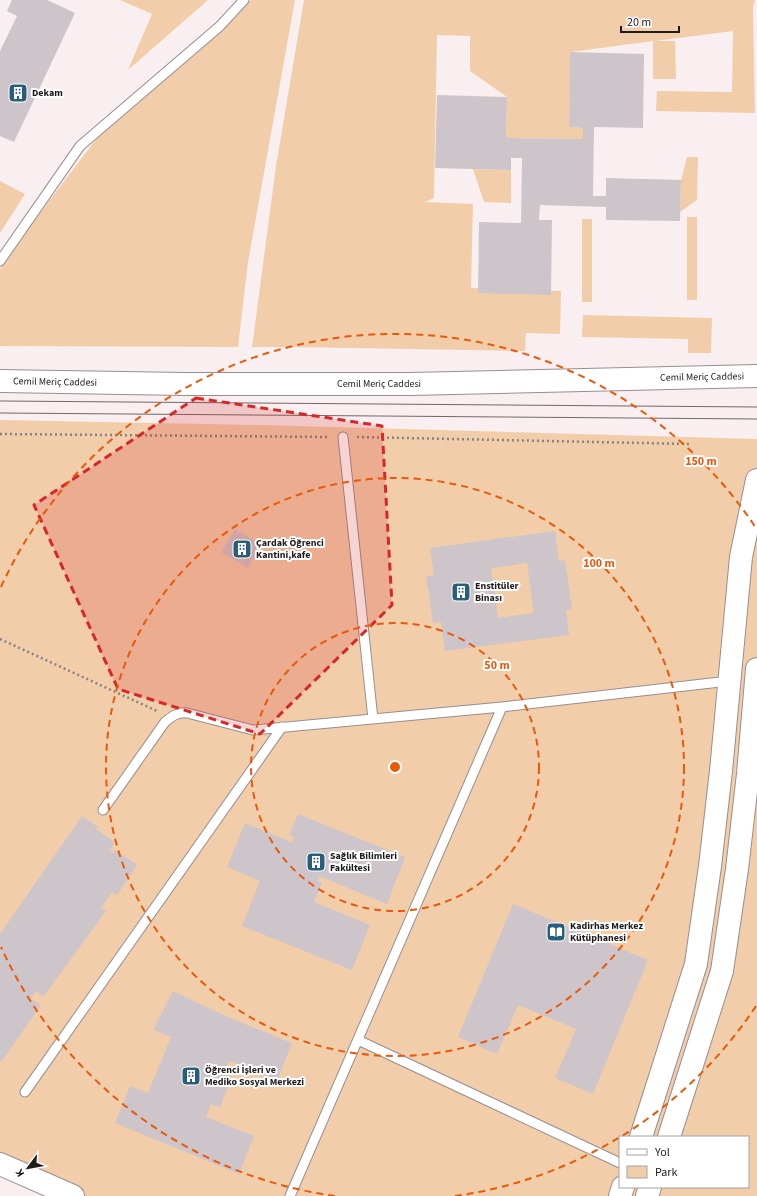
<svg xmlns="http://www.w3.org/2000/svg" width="757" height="1196" font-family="'Source Sans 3',sans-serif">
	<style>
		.green { fill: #f2cda9; fill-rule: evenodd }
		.building { fill: #cdc5c9; fill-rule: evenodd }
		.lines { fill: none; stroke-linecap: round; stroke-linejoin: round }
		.lane-casing { stroke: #988e8f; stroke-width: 11 }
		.secondary-casing { stroke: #988e8f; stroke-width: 24 }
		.path { stroke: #888182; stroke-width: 2.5; stroke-dasharray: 2 3; stroke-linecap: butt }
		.lane { stroke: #fff; stroke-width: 9 }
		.secondary { stroke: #fff; stroke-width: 22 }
		.tram { stroke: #6f6969; stroke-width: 1 }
		.marked { fill: #d62828; fill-opacity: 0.2; stroke: #d62828; stroke-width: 3; stroke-dasharray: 8 5; stroke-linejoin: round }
		.ring { fill: none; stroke: #e8590c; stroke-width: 2; stroke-dasharray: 7 5 }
		.labels { text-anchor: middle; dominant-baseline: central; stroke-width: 4; stroke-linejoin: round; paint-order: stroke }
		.poi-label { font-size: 10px; font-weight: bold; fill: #201c1c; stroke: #fff; text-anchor: start }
		.street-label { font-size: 10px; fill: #201c1c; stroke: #fff }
		.centre { fill: #e8590c; stroke: #fff; stroke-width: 2 }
		.ring-label { font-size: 12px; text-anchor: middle; font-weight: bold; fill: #e8590c; stroke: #fff; stroke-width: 4; stroke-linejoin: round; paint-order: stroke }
	</style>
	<rect width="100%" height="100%" fill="#f9eff0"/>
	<path class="green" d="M 120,0 L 208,0 L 128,70 L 152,14 Z
		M 251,0 L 295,0 L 248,262 L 238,347 L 0,346 L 0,269 L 7,256 L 104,129 Z
		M 304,0 L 755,0 L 753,8 L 755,113 L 656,111 L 657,91 L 732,92 L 733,31 L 655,41 L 675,41 L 676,79 L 653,79 L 653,41 L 571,52 L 569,127 L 583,128 L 583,139 L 506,138 L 507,97 L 470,71 L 470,36 L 437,35 L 434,198 L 425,202 L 473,204 L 471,288 L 561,291 L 560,334 L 526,333 L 525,351 L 292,347 L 252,347 L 276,166 Z
		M 687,157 L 698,157 L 697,200 L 680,212 L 681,180 Z
		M 473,169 L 511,170 L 511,203 L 484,202 Z
		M 0,181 L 25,194 L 0,233 Z
		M 687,217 L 697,217 L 697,300 L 687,300 Z
		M 582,219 L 592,219 L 592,302 L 582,302 Z
		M 583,315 L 712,318 L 711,353 L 688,353 L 688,339 L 582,337 Z
		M 0,420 L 261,425 L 757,439 L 757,1196 L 82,1196 L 0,1162 ZM 620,1137 L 748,1137 L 748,1187 L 620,1187 Z"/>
	<path class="building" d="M 12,0 L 47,0 L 75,13 L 14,142 L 0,136 L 0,51 L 17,16 L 7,11 Z
		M 570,52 L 644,54 L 643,128 L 594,127 L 593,196 L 606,196 L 606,178 L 681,180 L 680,221 L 606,220 L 606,207 L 540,205 L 539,220 L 552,220 L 551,295 L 478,293 L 479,222 L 521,223 L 522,158 L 511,158 L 511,170 L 435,168 L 437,95 L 507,97 L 506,138 L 583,139 L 583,128 L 569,127 Z
		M 235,529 L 262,545 L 248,568 L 221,552 Z
		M 555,531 L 559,561 L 565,560 L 572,609 L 566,610 L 569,635 L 445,651 L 441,622 L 433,623 L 426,576 L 434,575 L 430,548 ZM 527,563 L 534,613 L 498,618 L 491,568 Z
		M 298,814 L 405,857 L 387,904 L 319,876 L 318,881 L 322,883 L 314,902 L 370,925 L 352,970 L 242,926 L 260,881 L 227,867 L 245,823 L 292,842 L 294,837 L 289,835 Z
		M 82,816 L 98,827 L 96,829 L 115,842 L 110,851 L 113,853 L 115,850 L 137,865 L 117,895 L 112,892 L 101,908 L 106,911 L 43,997 L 36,991 L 31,999 L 41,1005 L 2,1061 L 0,1060 L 0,934 Z
		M 513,904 L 648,960 L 593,1094 L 555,1078 L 576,1029 L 518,1005 L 497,1054 L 458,1037 Z
		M 173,991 L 223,1015 L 292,1043 L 277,1081 L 229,1061 L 224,1074 L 232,1077 L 220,1107 L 211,1104 L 206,1117 L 254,1136 L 239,1174 L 115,1123 L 130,1086 L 148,1093 L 171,1037 L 153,1030 Z"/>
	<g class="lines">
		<defs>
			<path id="lane" d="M 0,261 L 80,146 L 220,26 L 244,0
				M 343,437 L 373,719
				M 103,810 L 165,722 C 172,716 178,712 187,713 L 253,730 L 502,707 L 729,681
				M 358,1040 L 620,1163
				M 25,1092 L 282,727
				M 290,1196 L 502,707"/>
			<path id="secondary" d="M 0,381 L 184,384 L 410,384 L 757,376
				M 641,1137 L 696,964 L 710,866 L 721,771 L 741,557 L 757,480
				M 669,1137 L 722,971 L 737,869 L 748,774 L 757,669
				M 0,1164 L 73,1196
				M 620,1196 L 623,1187
				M 647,1196 L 650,1187"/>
		</defs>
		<use href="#lane" class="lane-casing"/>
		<use href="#secondary" class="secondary-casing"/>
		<path class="path" d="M 0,434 L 330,437
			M 357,437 L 691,444
			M 0,639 L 157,711"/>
		<use href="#lane" class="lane"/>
		<use href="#secondary" class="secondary"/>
		<path class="tram" d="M 0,401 L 757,407
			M 0,413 L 757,419"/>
	</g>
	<path class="marked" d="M 196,398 L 382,426 L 392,605 L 260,734 L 118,689 L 34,505 Z"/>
	<g class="ring">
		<circle cx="395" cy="767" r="144"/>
		<circle cx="395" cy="767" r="289"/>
		<path d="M756 1006A433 433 0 0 1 455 1196M335 1196A433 433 0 0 1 1 947M1 587A433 433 0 0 1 756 528"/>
	</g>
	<defs>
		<symbol id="building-square" viewBox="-11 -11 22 22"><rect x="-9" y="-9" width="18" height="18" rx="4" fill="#295e7a" stroke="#fff"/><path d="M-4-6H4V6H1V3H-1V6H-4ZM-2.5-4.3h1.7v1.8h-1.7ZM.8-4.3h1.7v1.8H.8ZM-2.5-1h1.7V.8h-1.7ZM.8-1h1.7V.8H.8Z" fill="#fff"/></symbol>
		<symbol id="library-square" viewBox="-11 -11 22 22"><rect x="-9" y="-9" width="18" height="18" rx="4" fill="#295e7a" stroke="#fff"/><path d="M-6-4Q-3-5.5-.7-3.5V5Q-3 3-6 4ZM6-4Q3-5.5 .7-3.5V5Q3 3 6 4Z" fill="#fff"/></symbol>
	</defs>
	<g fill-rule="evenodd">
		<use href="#building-square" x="7" y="82" width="22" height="22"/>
		<use href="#building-square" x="231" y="538" width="22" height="22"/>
		<use href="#building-square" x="450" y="581" width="22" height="22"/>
		<use href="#building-square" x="305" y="851" width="22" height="22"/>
		<use href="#library-square" x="545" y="921" width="22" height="22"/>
		<use href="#building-square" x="180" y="1065" width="22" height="22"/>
	</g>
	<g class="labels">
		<g class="poi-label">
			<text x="32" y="93">Dekam</text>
			<text x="256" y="543">Çardak Öğrenci<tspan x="256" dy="12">Kantini,kafe</tspan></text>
			<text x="475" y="586">Enstitüler<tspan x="475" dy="12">Binası</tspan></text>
			<text x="330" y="856">Sağlık Bilimleri<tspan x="330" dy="12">Fakültesi</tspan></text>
			<text x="570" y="926">Kadirhas Merkez<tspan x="570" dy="12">Kütüphanesi</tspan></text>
			<text x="205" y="1070">Öğrenci İşleri ve<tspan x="205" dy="12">Mediko Sosyal Merkezi</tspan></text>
		</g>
		<g class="street-label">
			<text transform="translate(702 377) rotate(-1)">Cemil Meriç Caddesi</text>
			<text transform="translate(55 382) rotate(1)">Cemil Meriç Caddesi</text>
			<text x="379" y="384">Cemil Meriç Caddesi</text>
		</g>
	</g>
	<circle cx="395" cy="767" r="6" class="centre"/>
	<g class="ring-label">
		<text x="701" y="465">150 m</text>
		<text x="599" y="567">100 m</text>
		<text x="497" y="669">50 m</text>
	</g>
	<rect x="619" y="1136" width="130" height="52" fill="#ffffff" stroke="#a6a4a4"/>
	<rect x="627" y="1149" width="20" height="6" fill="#ffffff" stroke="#a6a4a4"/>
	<text x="655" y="1156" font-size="12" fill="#201c1c">Yol</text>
	<rect x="627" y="1166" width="20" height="12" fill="#f2cda9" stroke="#a6a4a4"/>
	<text x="655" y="1176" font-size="12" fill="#201c1c">Park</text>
	<g transform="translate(28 1168) rotate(238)" stroke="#ffffff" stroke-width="3" paint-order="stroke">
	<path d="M0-3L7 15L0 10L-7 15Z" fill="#201c1c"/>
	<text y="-6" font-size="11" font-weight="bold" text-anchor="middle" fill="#201c1c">K</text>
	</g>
	<path d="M621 26v6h58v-6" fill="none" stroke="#201c1c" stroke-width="2"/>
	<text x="627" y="26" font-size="12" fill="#201c1c" stroke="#ffffff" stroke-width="3" paint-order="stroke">20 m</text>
</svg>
